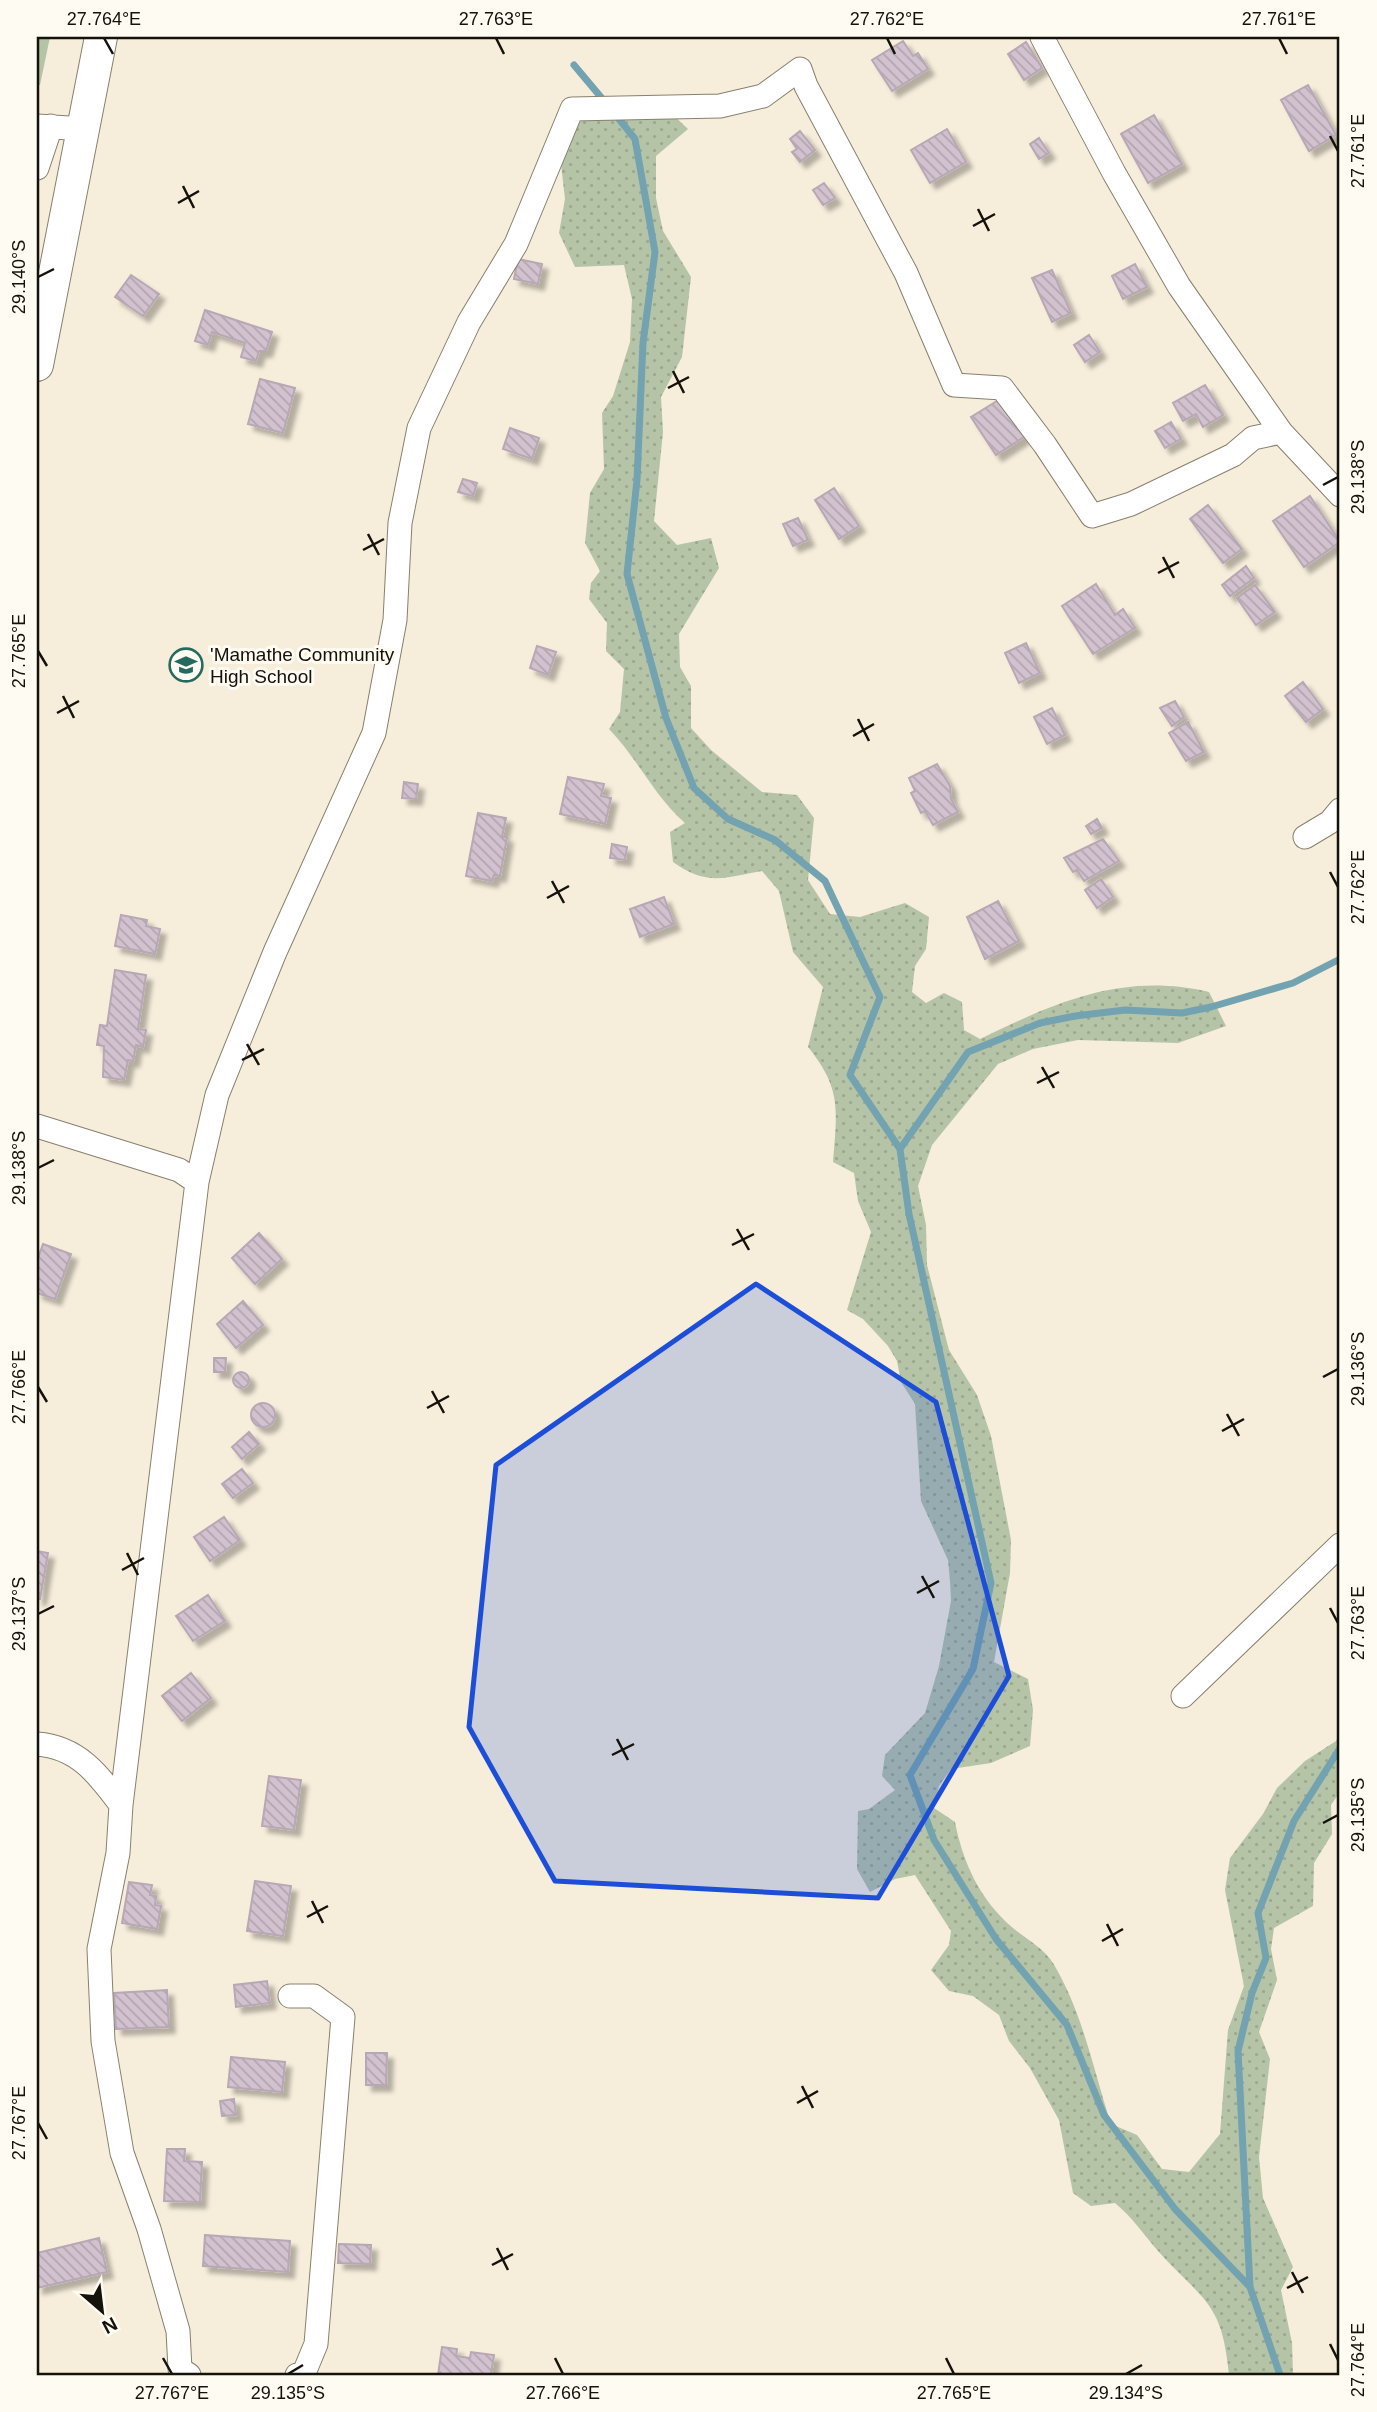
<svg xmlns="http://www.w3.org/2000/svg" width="1377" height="2412" font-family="Arial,sans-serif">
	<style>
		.grass { fill: url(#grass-dots) }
		.pitch { fill: #b5c4a7 }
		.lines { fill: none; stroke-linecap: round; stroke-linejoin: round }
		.stream { stroke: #73a2b1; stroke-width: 7 }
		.building { fill: url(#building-back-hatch); stroke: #b8a7b4; stroke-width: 2; filter: url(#shadow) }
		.minor-casing { stroke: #88806f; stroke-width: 25 }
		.secondary-casing { stroke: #88806f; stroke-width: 34 }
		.minor { stroke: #fff; stroke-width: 23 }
		.secondary { stroke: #fff; stroke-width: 32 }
		.marked { fill: #1d4ed8; fill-opacity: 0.2; stroke: #1d4ed8; stroke-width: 5; stroke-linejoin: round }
		.ticks { fill: none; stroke: #15110b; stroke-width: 2.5 }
		.labels { text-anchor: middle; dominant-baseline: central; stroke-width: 6; stroke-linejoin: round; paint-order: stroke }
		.poi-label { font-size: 19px; fill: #15110b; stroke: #fefbf3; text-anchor: start }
		.neatline { fill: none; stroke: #15110b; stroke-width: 2.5 }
		.ticks-label { font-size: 18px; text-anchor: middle; fill: #15110b }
	</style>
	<defs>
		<pattern id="grass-dots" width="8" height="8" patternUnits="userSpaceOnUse" patternTransform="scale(1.75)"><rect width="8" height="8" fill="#b5c4a7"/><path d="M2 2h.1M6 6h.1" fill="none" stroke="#9ba78e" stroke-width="1.8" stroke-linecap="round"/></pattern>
		<pattern id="building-back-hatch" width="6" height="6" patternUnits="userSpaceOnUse" patternTransform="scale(1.75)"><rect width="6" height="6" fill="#d2c1ce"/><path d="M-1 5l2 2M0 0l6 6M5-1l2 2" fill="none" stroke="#b3a5b0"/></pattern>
		<filter id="shadow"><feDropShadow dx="6" dy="6" stdDeviation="2" flood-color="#0004"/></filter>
	</defs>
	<rect width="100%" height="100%" fill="#f6eddb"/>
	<path class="grass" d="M 630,107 L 670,112 L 688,129 L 656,156 L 656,198 L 663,231 L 691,277 L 682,357 L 661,397 L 663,432 L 654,521 L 677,545 L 711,538 L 719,568 L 679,634 L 680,667 L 691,686 L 691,728 L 711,750 L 762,792 L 797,795 L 814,818 L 808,880 L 830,914 L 860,917 L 905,903 L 929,917 L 926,949 L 915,966 L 912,992 L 926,1003 L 944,993 L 962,1002 L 964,1030 L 980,1039 C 1056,1002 1123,972 1209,992 L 1226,1026 L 1178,1043 L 1078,1040 L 1033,1049 L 998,1064 L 932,1145 L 918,1186 L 926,1225 L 927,1265 L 949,1350 L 977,1395 L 991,1436 L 1011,1540 L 1010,1573 L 994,1662 L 1028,1679 L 1033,1710 L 1030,1746 L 991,1763 L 951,1769 L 939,1786 L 934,1808 L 955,1822 C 963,1863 980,1900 1013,1928 C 1025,1938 1045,1949 1053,1963 C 1083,2013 1093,2069 1111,2124 L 1137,2135 L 1162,2169 L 1189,2172 L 1220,2134 L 1228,2030 L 1244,1986 L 1225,1890 L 1230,1858 L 1263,1814 L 1277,1788 L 1305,1761 L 1336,1741 L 1340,1733 L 1340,1792 L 1331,1805 L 1332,1834 L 1314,1863 L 1313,1906 L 1274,1928 L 1271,1949 L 1277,1980 L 1259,2032 L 1270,2059 L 1259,2157 L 1263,2198 L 1293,2267 L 1281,2290 L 1292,2343 L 1293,2375 L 1229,2375 C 1222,2301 1204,2302 1159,2252 C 1144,2235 1133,2218 1115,2203 L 1091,2206 L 1073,2193 L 1059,2120 L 1030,2068 L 1009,2041 L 999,2015 L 973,1996 L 949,1991 L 931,1970 L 949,1945 L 951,1931 L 915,1875 L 895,1879 L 870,1892 L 857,1869 L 858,1811 L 869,1809 L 895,1790 L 882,1776 L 885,1755 L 925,1713 L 939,1666 L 951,1601 L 950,1581 L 948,1560 L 921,1501 L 915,1404 L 901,1382 L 897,1361 L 888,1346 L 863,1319 L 847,1310 L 871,1232 L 858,1201 L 854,1173 L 833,1162 C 837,1110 842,1089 808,1047 L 823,987 L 793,952 L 779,891 L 762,871 C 723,878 707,886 673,862 L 670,832 L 685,823 C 654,796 638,759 609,729 L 620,712 L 624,669 L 606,651 L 607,623 L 589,599 L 591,583 L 600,571 L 585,543 L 590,493 L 604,469 L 602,413 L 613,396 L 630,342 L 632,299 L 624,265 L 575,267 L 559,233 L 565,199 L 561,164 L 577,122 Z"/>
	<path class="pitch" d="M 37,37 L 50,37 L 40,85 L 37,85 Z"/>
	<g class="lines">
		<path class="stream" d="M 574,65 L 605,102
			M 615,114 L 635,139 L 655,252 L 643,343 L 637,480 L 627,574 L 666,718 L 694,788 L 728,819 L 775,840 L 825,881 L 880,997 L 850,1075 L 900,1149 L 909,1214 L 991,1583 L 973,1669 L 910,1775 L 934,1840 L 996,1939 L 1067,2025 L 1104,2115 L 1175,2209 L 1250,2287 L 1280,2375
			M 900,1149 L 968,1052 L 1040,1023 L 1075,1016 L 1125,1010 L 1182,1013 L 1211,1007 L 1293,983 L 1340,959
			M 1250,2287 L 1238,2051 L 1252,1993 L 1266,1958 L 1258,1913 L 1294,1821 L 1340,1748"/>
	</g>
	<path class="building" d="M 903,41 L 913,56 L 918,53 L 928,69 L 892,91 L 872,60 Z
		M 1026,42 L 1042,68 L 1024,80 L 1008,54 Z
		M 1308,85 L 1336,135 L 1309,151 L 1281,100 Z
		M 1154,115 L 1182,164 L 1148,183 L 1121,134 Z
		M 947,129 L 966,162 L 930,183 L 911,150 Z
		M 800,131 L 815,150 L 800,162 L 792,152 L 797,149 L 790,139 Z
		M 1039,138 L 1049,153 L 1039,159 L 1030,144 Z
		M 824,183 L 835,198 L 823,205 L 813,190 Z
		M 518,259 L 542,264 L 538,284 L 514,279 Z
		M 1135,264 L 1147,287 L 1123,299 L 1112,276 Z
		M 1052,270 L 1071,313 L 1052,322 L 1032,278 Z
		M 131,275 L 159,294 L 143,316 L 115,297 Z
		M 205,310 L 272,332 L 266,351 L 259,351 L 256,361 L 241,357 L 245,343 L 212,332 L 208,345 L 195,341 Z
		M 1089,335 L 1100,352 L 1085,362 L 1074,345 Z
		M 260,379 L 295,388 L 283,433 L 248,424 Z
		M 1205,385 L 1223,415 L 1203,427 L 1196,414 L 1183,421 L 1173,403 Z
		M 1000,399 L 1024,437 L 996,455 L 971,417 Z
		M 1171,422 L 1181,439 L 1165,448 L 1155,431 Z
		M 510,428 L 539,438 L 532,459 L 503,449 Z
		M 463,479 L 477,483 L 473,496 L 458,492 Z
		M 834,488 L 859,526 L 839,539 L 815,500 Z
		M 1310,496 L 1340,542 L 1304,567 L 1273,521 Z
		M 1208,505 L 1242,549 L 1223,563 L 1190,519 Z
		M 798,518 L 808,540 L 793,546 L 783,524 Z
		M 1246,566 L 1254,578 L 1230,596 L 1222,585 Z
		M 1096,584 L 1115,615 L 1123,609 L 1135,628 L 1093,654 L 1062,606 Z
		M 1255,585 L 1275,612 L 1256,625 L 1237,598 Z
		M 1026,643 L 1040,673 L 1019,683 L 1005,653 Z
		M 537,646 L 556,652 L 548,675 L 530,668 Z
		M 1303,682 L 1323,709 L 1306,722 L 1285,696 Z
		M 1175,701 L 1184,717 L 1172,726 L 1160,708 Z
		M 1052,708 L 1065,735 L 1047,744 L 1034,717 Z
		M 1188,722 L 1204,752 L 1186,761 L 1169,733 Z
		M 937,764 L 950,786 L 951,799 L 958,812 L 933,825 L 925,811 L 921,813 L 911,793 L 915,791 L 909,778 Z
		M 568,777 L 604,784 L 601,796 L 611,798 L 605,824 L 560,814 Z
		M 404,782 L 418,784 L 416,799 L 402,798 Z
		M 478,813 L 506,818 L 502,837 L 507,837 L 500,876 L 494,875 L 492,881 L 466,876 Z
		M 1097,819 L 1102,828 L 1091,834 L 1086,826 Z
		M 1103,839 L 1119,861 L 1084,881 L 1077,870 L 1073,872 L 1064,858 Z
		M 612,844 L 627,847 L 625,860 L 610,858 Z
		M 1101,879 L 1113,897 L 1097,908 L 1085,890 Z
		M 664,897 L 674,924 L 640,937 L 630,909 Z
		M 998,901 L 1019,941 L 985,959 L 967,917 Z
		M 121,915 L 147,920 L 146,926 L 160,929 L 155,954 L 115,946 Z
		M 115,970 L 146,975 L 138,1029 L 146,1030 L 143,1047 L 136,1045 L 133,1061 L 128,1060 L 124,1080 L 103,1077 L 104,1046 L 97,1045 L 100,1025 L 107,1026 Z
		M 259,1233 L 282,1259 L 255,1284 L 232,1258 Z
		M 43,1244 L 71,1254 L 55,1299 L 37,1293 L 37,1261 Z
		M 243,1301 L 263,1325 L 236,1348 L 217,1324 Z
		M 214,1358 L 226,1358 L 225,1372 L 214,1372 Z
		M233 1380a8 8 0 1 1 16 0a8 8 0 1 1-16 0Z
		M251 1415a12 12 0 1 1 24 0a12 12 0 1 1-24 0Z
		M 249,1432 L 259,1444 L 242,1459 L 232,1447 Z
		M 242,1469 L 253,1483 L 233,1498 L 222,1484 Z
		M 224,1517 L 240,1540 L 210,1561 L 194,1537 Z
		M 37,1551 L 48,1553 L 40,1599 L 37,1599 Z
		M 208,1595 L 225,1621 L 193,1641 L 176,1616 Z
		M 191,1673 L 211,1698 L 182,1721 L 162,1696 Z
		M 269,1776 L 301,1780 L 294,1830 L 262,1826 Z
		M 255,1881 L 291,1886 L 283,1936 L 247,1931 Z
		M 129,1882 L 152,1885 L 150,1895 L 156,1896 L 155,1905 L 161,1906 L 157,1929 L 122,1923 Z
		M 267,1981 L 270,2003 L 236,2007 L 234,1985 Z
		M 167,1990 L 169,2027 L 116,2029 L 114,1993 Z
		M 366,2053 L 387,2053 L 386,2085 L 366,2085 Z
		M 231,2057 L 285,2062 L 282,2092 L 228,2087 Z
		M 234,2099 L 236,2115 L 222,2116 L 220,2101 Z
		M 167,2149 L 185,2149 L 184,2161 L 202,2162 L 200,2202 L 164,2201 Z
		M 205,2235 L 290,2241 L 288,2272 L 203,2266 Z
		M 99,2238 L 107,2272 L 37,2288 L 37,2253 Z
		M 339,2244 L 371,2245 L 370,2264 L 338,2263 Z
		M 442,2347 L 457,2349 L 456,2356 L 470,2358 L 471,2352 L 494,2355 L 491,2375 L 438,2375 Z"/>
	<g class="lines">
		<defs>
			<path id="minor" d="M 1042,37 L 1114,173 L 1179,286 L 1281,432 L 1340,495
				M 37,126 L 85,129
				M 37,168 L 51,126
				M 1305,837 L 1330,822 L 1340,810
				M 37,1126 L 179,1170 L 197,1182
				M 1183,1696 L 1340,1545
				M 37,1744 C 78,1747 98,1774 121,1805
				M 290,1996 L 314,1996 L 343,2017 L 316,2344 L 304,2373 L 297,2375
				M 189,2375 L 180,2369 L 178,2331 L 149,2229 L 122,2153 L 103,2041 L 99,1949 L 118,1853 L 121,1805 L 197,1182 L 217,1095 L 275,952 L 374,733 L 395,620 L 400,523 L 419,428 L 469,322 L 516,244 L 572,109 L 720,106 L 763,96 L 800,69 L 806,86 L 906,273 L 954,385 L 1002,388 L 1045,445 L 1092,516 L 1131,504 L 1233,455 L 1253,438 L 1281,432"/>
			<path id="secondary" d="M 37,365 L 101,37"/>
		</defs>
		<use href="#minor" class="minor-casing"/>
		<use href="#secondary" class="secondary-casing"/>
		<use href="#minor" class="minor"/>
		<use href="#secondary" class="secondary"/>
	</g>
	<path class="marked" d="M 756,1284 L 936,1402 L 1009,1676 L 878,1898 L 555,1881 L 469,1727 L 496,1465 Z"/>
	<path class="ticks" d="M 104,38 L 113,54M 496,38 L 504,54M 887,38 L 895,54M 1279,38 L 1287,54M 1330,136 L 1338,151M 183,186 L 194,208M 178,203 L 199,191M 978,209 L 989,231M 973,226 L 995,214M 38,277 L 54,269M 673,371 L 684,393M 668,388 L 689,377M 1323,485 L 1338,477M 368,534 L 379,555M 363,550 L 384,539M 1163,557 L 1174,578M 1158,573 L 1179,562M 38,651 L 47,666M 63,696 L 74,718M 57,713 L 79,701M 858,719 L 869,741M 853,736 L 874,724M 1330,872 L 1338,887M 552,881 L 564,903M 547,898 L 569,886M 247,1044 L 259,1065M 242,1060 L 264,1049M 1042,1067 L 1054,1088M 1037,1083 L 1059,1072M 38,1168 L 54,1160M 737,1229 L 749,1250M 732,1245 L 754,1234M 1323,1377 L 1338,1369M 38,1387 L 47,1402M 432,1391 L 444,1413M 427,1408 L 449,1396M 1227,1414 L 1239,1436M 1222,1431 L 1244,1419M 127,1553 L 138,1575M 122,1570 L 144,1558M 922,1576 L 934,1598M 917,1593 L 939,1581M 1330,1608 L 1338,1623M 38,1614 L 54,1606M 617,1739 L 628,1760M 612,1755 L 634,1744M 1323,1823 L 1338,1815M 312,1901 L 323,1923M 307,1917 L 328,1906M 1107,1924 L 1118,1946M 1102,1941 L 1123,1929M 802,2086 L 813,2108M 797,2103 L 818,2091M 38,2123 L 47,2139M 497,2248 L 508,2270M 492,2265 L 513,2254M 1292,2272 L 1303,2293M 1287,2288 L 1308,2277M 1330,2344 L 1338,2360M 163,2358 L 172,2374M 555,2358 L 563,2374M 946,2358 L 954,2374M 288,2374 L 303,2365M 1126,2374 L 1142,2365"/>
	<defs>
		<symbol id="school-ring" viewBox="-11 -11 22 22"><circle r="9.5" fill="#fefbf3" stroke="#256a5d" stroke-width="1.5"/><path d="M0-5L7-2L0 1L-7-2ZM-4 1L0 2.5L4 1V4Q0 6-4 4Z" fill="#256a5d"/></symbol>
	</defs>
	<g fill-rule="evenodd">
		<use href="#school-ring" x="167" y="646" width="38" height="38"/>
	</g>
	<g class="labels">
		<g class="poi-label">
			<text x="210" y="654">'Mamathe Community<tspan x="210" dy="22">High School</tspan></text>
		</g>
	</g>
	<rect width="1377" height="2412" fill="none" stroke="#fefbf3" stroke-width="77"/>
	<g transform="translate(102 2311) rotate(152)" stroke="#fefbf3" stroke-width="5" paint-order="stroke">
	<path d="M0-5L12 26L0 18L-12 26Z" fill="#15110b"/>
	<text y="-10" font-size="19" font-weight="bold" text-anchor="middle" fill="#15110b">N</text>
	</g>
	<rect x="38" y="38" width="1300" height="2336" class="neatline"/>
	<g class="ticks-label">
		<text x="104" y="25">27.764°E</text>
		<text x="496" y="25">27.763°E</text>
		<text x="887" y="25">27.762°E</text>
		<text x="1279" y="25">27.761°E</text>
		<text transform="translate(1358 151) rotate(-90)" y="6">27.761°E</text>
		<text transform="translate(19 277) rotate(-90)" y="6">29.140°S</text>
		<text transform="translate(1358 477) rotate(-90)" y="6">29.138°S</text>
		<text transform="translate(19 651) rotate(-90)" y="6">27.765°E</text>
		<text transform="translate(1358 887) rotate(-90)" y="6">27.762°E</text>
		<text transform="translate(19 1168) rotate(-90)" y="6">29.138°S</text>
		<text transform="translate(1358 1369) rotate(-90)" y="6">29.136°S</text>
		<text transform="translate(19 1387) rotate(-90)" y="6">27.766°E</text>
		<text transform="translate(19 1614) rotate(-90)" y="6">29.137°S</text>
		<text transform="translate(1358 1623) rotate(-90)" y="6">27.763°E</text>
		<text transform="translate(1358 1815) rotate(-90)" y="6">29.135°S</text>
		<text transform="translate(19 2123) rotate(-90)" y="6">27.767°E</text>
		<text transform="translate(1358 2360) rotate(-90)" y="6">27.764°E</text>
		<text x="172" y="2399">27.767°E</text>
		<text x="288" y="2399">29.135°S</text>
		<text x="563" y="2399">27.766°E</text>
		<text x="954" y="2399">27.765°E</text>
		<text x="1126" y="2399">29.134°S</text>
	</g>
</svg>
